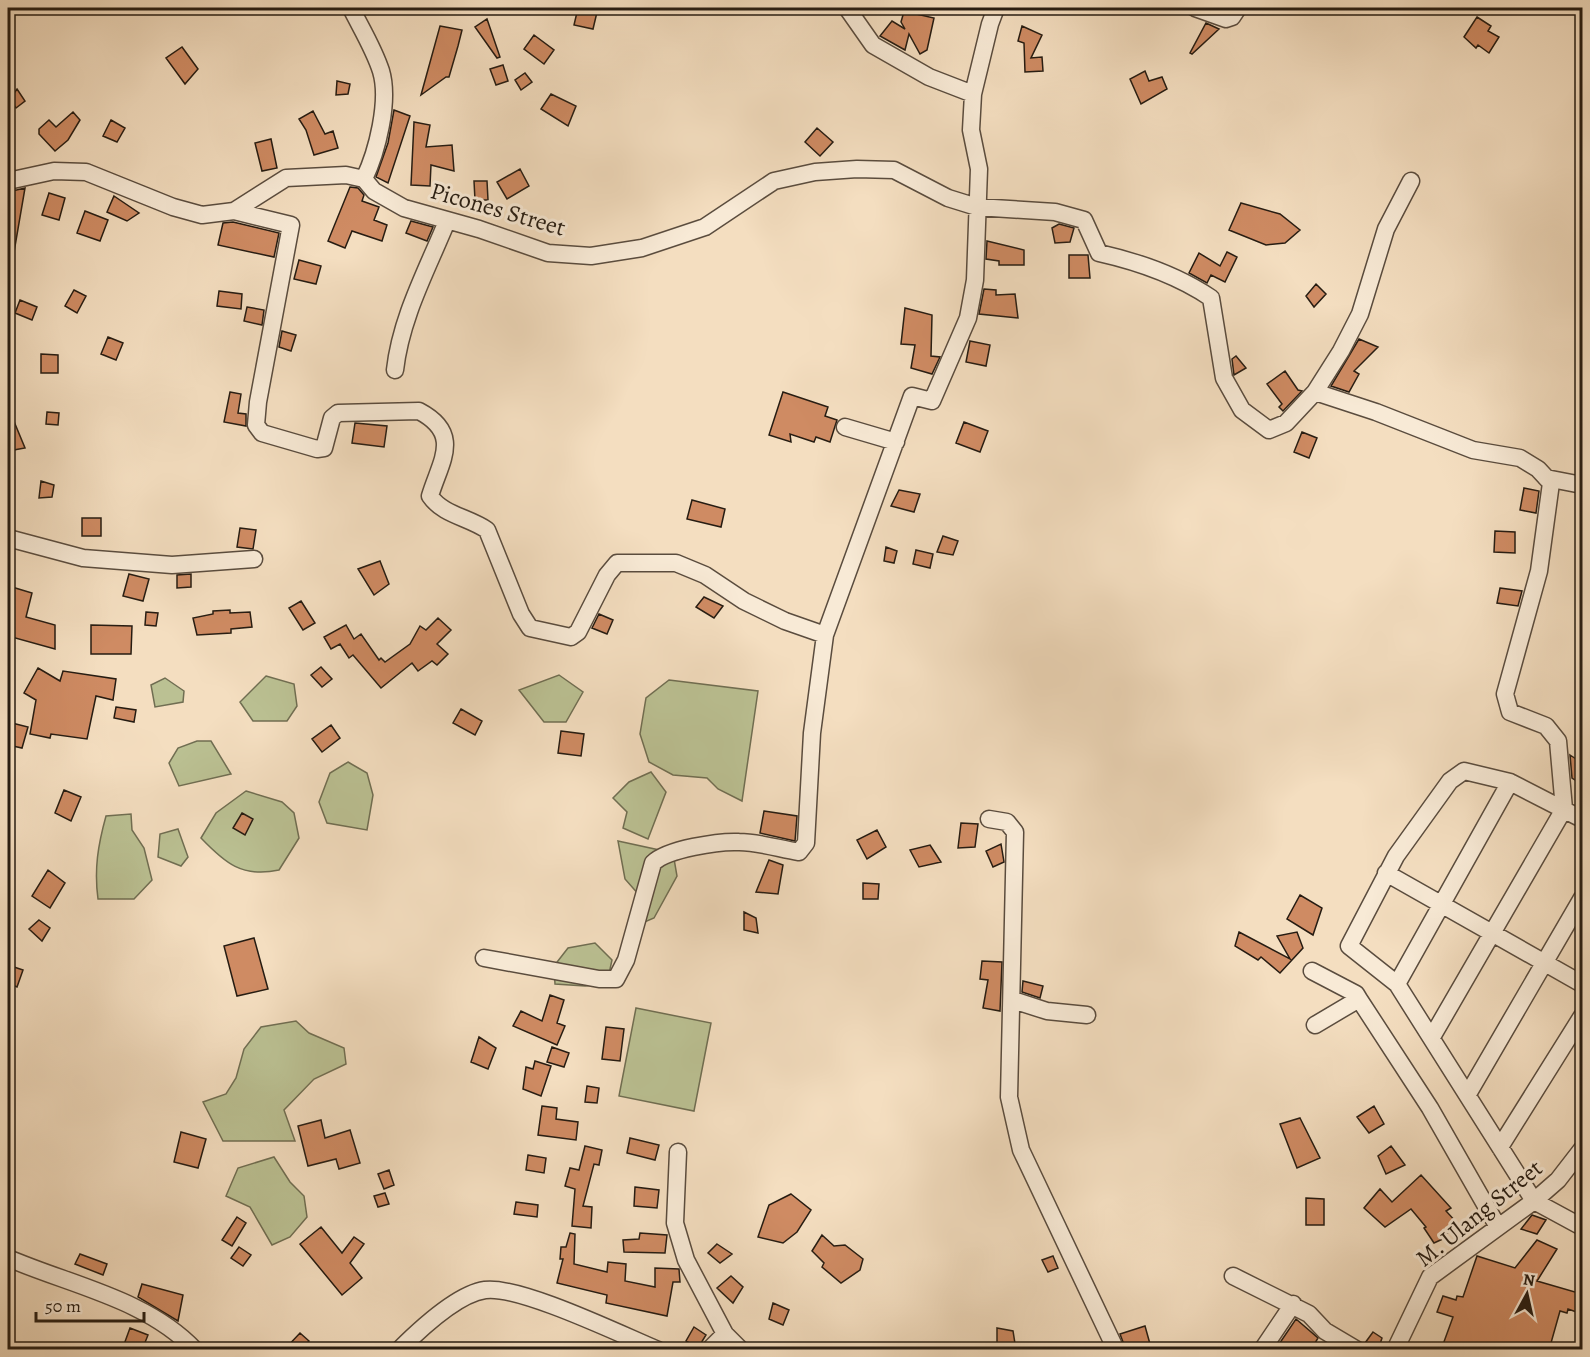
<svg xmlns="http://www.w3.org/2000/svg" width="1590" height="1357" font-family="Alegreya,serif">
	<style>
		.green { fill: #bbc193; stroke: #706e52; stroke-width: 1.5 }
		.building { fill: #cf8b63; stroke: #261c12; stroke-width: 1.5 }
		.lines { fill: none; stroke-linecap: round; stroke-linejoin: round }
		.minor-casing { stroke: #5a4c3e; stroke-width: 19 }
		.minor { stroke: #f8ead6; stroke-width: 16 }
		.labels { text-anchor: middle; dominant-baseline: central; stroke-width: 6; stroke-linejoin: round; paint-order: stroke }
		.street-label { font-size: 24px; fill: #261c12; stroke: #f8ead6 }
	</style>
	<rect width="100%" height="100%" fill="#f4dec0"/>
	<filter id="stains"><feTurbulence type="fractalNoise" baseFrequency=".00333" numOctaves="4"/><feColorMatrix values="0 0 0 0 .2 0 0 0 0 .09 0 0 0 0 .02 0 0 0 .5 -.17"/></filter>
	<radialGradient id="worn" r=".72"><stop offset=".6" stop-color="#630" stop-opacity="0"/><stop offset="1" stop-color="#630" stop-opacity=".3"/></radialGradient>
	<path class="green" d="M 559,675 L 583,692 L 566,722 L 544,722 L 519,690 Z
		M 266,676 L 294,684 L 297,706 L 287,721 L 253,721 L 240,702 Z
		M 165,678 L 184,691 L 183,702 L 155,707 L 151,685 Z
		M 669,680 L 758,691 L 742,801 L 718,789 L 707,778 L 673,775 L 649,762 L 640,734 L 646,698 Z
		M 197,741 L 211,741 L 231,774 L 179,786 L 169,763 L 178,748 Z
		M 348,762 L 367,773 L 373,795 L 367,830 L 327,823 L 319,802 L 330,773 Z
		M 651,772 L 666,792 L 648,839 L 623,828 L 627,812 L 613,798 L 629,782 Z
		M 246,791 L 282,802 L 294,813 L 299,838 L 279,870 C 242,878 225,863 201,838 L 216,813 Z
		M 131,814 L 132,830 L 144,848 L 152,880 L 134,899 L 98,899 C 94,869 98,845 106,816 Z
		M 178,829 L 188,857 L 181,866 L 158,857 L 160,834 Z
		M 618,841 L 673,853 L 677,876 L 654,918 L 633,927 L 640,896 L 625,879 Z
		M 595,943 L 612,960 L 607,983 L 585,986 L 555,984 L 554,966 L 568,948 Z
		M 636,1008 L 711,1023 L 694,1111 L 619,1096 Z
		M 296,1021 L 309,1033 L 344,1048 L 346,1064 L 314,1079 L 284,1110 L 295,1141 L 223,1141 L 203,1102 L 226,1094 L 236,1078 L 244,1049 L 261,1027 Z
		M 274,1157 L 290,1182 L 304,1196 L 307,1217 L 290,1237 L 272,1245 L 250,1207 L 226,1196 L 238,1168 Z"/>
	<path class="building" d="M 578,8 L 598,8 L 593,29 L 574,25 Z
		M 905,8 L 918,8 L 916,14 L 934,18 L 927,50 L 920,54 L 909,34 L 905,50 L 880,36 L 892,21 L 905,29 L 901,22 Z
		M 1477,17 L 1491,26 L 1488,31 L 1499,37 L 1489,53 L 1478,45 L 1476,48 L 1464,37 Z
		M 487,19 L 500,57 L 497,58 L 475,27 Z
		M 1206,23 L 1219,29 L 1192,54 L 1190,53 Z
		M 440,26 L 462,30 L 458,46 L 449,77 L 446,77 L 421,95 Z
		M 1022,26 L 1042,35 L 1031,58 L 1042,57 L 1043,71 L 1025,72 L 1024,43 L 1018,41 Z
		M 534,35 L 554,50 L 544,64 L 524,49 Z
		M 182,47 L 198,69 L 185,84 L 166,58 Z
		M 503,65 L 508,81 L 496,85 L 490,69 Z
		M 1145,71 L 1149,81 L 1162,77 L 1167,89 L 1141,104 L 1130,79 Z
		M 525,73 L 532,82 L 521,90 L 515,80 Z
		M 337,81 L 350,84 L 348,94 L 336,95 Z
		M 17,89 L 25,101 L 16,108 L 10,99 Z
		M 551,94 L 576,106 L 568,126 L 541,109 Z
		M 394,110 L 410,116 L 388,183 L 376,177 L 388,143 Z
		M 313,111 L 325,134 L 333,131 L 338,148 L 314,155 L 306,130 L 299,119 Z
		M 73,112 L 80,120 L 68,140 L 55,151 L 39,134 L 39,129 L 49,120 L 56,127 Z
		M 111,120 L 125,128 L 117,142 L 103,136 Z
		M 414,122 L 430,125 L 426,147 L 452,145 L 454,171 L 431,165 L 430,186 L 411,185 Z
		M 817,128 L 833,142 L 820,156 L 805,142 Z
		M 271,139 L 277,168 L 262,171 L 255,143 Z
		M 520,169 L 529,186 L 507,199 L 497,182 Z
		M 474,181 L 487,181 L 488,200 L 475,200 Z
		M 350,187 L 358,188 L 364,195 L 362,201 L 379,207 L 374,220 L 387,225 L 382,241 L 352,231 L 345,248 L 328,241 Z
		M 25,188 L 13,258 L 8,258 L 8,216 L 12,191 Z
		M 49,193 L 65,198 L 59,220 L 42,215 Z
		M 114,196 L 139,213 L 127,221 L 107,212 Z
		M 1241,203 L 1280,214 L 1300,230 L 1285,243 L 1266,245 L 1229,230 Z
		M 85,211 L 108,220 L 100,241 L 77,233 Z
		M 411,221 L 433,227 L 427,241 L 406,233 Z
		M 233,222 L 279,233 L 274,257 L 218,245 L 223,223 Z
		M 1059,224 L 1074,228 L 1070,242 L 1055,243 L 1052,228 Z
		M 987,241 L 1024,250 L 1024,265 L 999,265 L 999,261 L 986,259 Z
		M 1227,252 L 1237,257 L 1225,282 L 1211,275 L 1207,283 L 1189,273 L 1199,253 L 1220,266 Z
		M 1069,255 L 1088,255 L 1090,278 L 1069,278 Z
		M 299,260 L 321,266 L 316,284 L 294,279 Z
		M 1316,284 L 1326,294 L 1314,307 L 1306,296 Z
		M 984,289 L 996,290 L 996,295 L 1015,294 L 1018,318 L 979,314 Z
		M 74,290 L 86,296 L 77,313 L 65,306 Z
		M 219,291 L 242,294 L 241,309 L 217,306 Z
		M 20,300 L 37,307 L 32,320 L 15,313 Z
		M 247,307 L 264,310 L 262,325 L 244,321 Z
		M 905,308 L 932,315 L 931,356 L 940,357 L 932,374 L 911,368 L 915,345 L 901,344 Z
		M 282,331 L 296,335 L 291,351 L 279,347 Z
		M 108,337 L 123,343 L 116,360 L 101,354 Z
		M 1359,339 L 1378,347 L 1354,371 L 1359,374 L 1349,392 L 1331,386 Z
		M 970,341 L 990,345 L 986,366 L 966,362 Z
		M 41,354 L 58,355 L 58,373 L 41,373 Z
		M 1236,356 L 1246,368 L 1234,375 L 1232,359 Z
		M 1285,371 L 1298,390 L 1302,391 L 1283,411 L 1279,407 L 1282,404 L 1267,384 Z
		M 230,392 L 241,394 L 238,413 L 246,414 L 246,426 L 224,422 Z
		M 783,392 L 828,407 L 825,416 L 837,420 L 830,442 L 816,437 L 814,442 L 790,434 L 791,442 L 769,435 Z
		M 8,407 L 25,448 L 8,451 Z
		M 47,412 L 59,413 L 58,425 L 46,424 Z
		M 964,422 L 988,431 L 980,452 L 956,443 Z
		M 355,423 L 387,426 L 384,447 L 352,443 Z
		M 1302,432 L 1317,438 L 1309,458 L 1294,452 Z
		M 41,481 L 54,485 L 52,497 L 39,498 Z
		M 1524,488 L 1539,491 L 1536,513 L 1520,510 Z
		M 899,490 L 920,494 L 914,512 L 891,506 Z
		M 692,500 L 725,509 L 721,527 L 687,519 Z
		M 82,518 L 101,518 L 101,536 L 82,536 Z
		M 240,528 L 256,530 L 253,549 L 237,547 Z
		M 1495,531 L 1515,532 L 1515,553 L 1494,552 Z
		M 943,536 L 958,541 L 953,555 L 937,552 Z
		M 886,547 L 897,551 L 894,563 L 884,561 Z
		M 916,550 L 933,554 L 930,568 L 913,564 Z
		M 380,561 L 389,584 L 374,595 L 358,569 Z
		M 129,574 L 149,579 L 143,601 L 123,596 Z
		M 191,574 L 191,587 L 177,588 L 177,575 Z
		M 12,587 L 32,593 L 26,617 L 55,625 L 55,649 L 8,636 L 8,604 Z
		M 1500,588 L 1522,591 L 1518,606 L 1497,603 Z
		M 704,597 L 723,606 L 714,618 L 696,607 Z
		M 301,601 L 315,623 L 303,630 L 289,608 Z
		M 230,610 L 230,613 L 250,612 L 252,627 L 231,629 L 231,633 L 197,635 L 193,618 L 213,614 L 213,611 Z
		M 146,612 L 158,613 L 156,626 L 145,625 Z
		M 599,614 L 613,620 L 607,634 L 592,628 Z
		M 438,618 L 451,630 L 437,644 L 448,654 L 437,665 L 432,661 L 418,671 L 412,663 L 381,688 L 353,655 L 349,658 L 340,644 L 331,649 L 324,637 L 346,625 L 354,639 L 361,634 L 379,660 L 381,658 L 385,662 L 410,644 L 420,626 L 426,630 Z
		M 91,625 L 132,626 L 131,654 L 91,654 Z
		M 321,667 L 332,679 L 322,687 L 311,675 Z
		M 38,668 L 60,681 L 63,671 L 116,679 L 113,700 L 96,696 L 87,739 L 51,734 L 50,738 L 30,734 L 36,700 L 24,693 Z
		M 116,707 L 136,710 L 134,722 L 114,718 Z
		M 461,709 L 482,721 L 475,735 L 453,723 Z
		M 8,722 L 28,727 L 22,748 L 8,745 Z
		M 331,725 L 340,738 L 322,752 L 312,739 Z
		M 561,731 L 584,734 L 581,756 L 558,753 Z
		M 1570,755 L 1582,763 L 1582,769 L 1575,780 L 1572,778 Z
		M 64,790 L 81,797 L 71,821 L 55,813 Z
		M 764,811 L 797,816 L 795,841 L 760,833 Z
		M 242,813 L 253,819 L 245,835 L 233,828 Z
		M 961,823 L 978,824 L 975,847 L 958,848 Z
		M 877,830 L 886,847 L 867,859 L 857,840 Z
		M 1001,844 L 1004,862 L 993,867 L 986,851 Z
		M 930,845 L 941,862 L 919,867 L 910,850 Z
		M 769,860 L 783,865 L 778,894 L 756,892 Z
		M 48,870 L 65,883 L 50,908 L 32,896 Z
		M 863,883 L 879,884 L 878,899 L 863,899 Z
		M 1300,895 L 1322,908 L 1313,935 L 1287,919 Z
		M 744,912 L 756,918 L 758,933 L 744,930 Z
		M 39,920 L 50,928 L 42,941 L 29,929 Z
		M 1239,932 L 1290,959 L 1277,936 L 1297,932 L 1303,948 L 1280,973 L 1261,957 L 1258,960 L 1235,946 Z
		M 254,938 L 268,989 L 237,996 L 224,946 Z
		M 982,961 L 1002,962 L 1000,1011 L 983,1008 L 988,980 L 980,979 Z
		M 8,965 L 23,970 L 17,987 L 8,983 Z
		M 1023,981 L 1043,986 L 1040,998 L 1022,992 Z
		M 550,995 L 564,1000 L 557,1023 L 565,1026 L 557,1045 L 513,1026 L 521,1011 L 542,1021 Z
		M 606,1027 L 624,1029 L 620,1061 L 602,1059 Z
		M 479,1037 L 496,1048 L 488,1069 L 471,1062 Z
		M 552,1047 L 569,1053 L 564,1067 L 547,1062 Z
		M 535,1061 L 551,1066 L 541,1096 L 523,1089 L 526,1067 L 533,1069 Z
		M 587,1086 L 599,1088 L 597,1103 L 585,1102 Z
		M 542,1106 L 557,1108 L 556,1119 L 578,1122 L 576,1140 L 538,1135 Z
		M 1374,1106 L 1384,1124 L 1369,1133 L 1357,1117 Z
		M 1300,1118 L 1320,1158 L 1297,1168 L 1280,1124 Z
		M 321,1120 L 325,1138 L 350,1130 L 360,1163 L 339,1169 L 336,1159 L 308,1166 L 298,1126 Z
		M 181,1132 L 206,1139 L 198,1168 L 174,1162 Z
		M 630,1138 L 659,1145 L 655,1160 L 627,1153 Z
		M 585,1146 L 602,1150 L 599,1165 L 594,1164 L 583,1206 L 592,1207 L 591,1228 L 572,1226 L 575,1189 L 565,1186 L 570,1168 L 579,1170 Z
		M 1391,1146 L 1405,1165 L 1386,1174 L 1378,1156 Z
		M 528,1155 L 546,1158 L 544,1173 L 526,1170 Z
		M 389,1170 L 394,1185 L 384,1189 L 378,1174 Z
		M 1421,1175 L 1451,1208 L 1446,1211 L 1459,1225 L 1443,1236 L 1445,1238 L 1434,1243 L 1424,1228 L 1426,1227 L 1411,1209 L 1385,1227 L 1364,1208 L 1380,1189 L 1392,1202 Z
		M 635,1187 L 659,1190 L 657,1208 L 634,1206 Z
		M 385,1193 L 389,1204 L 378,1207 L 374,1196 Z
		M 791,1194 L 811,1210 L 797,1232 L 783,1243 L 758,1237 L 769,1205 Z
		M 1306,1198 L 1324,1199 L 1324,1225 L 1306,1225 Z
		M 516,1202 L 538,1205 L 537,1217 L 514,1214 Z
		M 1532,1215 L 1546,1220 L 1537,1234 L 1521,1229 Z
		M 237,1217 L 246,1223 L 232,1246 L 222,1240 Z
		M 321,1227 L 342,1253 L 354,1237 L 364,1244 L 350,1263 L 362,1278 L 342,1295 L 300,1244 Z
		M 570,1233 L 575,1234 L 574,1264 L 607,1272 L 608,1262 L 626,1264 L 625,1281 L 655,1287 L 655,1268 L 679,1269 L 680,1282 L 673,1282 L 667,1316 L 606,1303 L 607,1295 L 557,1283 L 563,1259 L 560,1259 L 561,1247 L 566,1247 Z
		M 640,1233 L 667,1235 L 665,1253 L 624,1252 L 623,1240 L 639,1239 Z
		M 822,1235 L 834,1246 L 845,1245 L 863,1259 L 860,1270 L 841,1283 L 822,1267 L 824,1263 L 812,1251 Z
		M 1537,1240 L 1557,1249 L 1537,1281 L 1582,1294 L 1582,1314 L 1568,1309 L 1567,1313 L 1560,1311 L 1549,1350 L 1441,1350 L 1453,1317 L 1437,1312 L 1443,1296 L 1456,1300 L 1457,1296 L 1463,1297 L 1477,1256 L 1515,1268 Z
		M 717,1244 L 732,1254 L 720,1263 L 708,1253 Z
		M 239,1247 L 251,1255 L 243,1266 L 231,1258 Z
		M 80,1254 L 107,1264 L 103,1275 L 75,1264 Z
		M 1053,1256 L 1058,1268 L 1048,1272 L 1042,1260 Z
		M 731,1276 L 743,1287 L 733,1303 L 717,1288 Z
		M 142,1284 L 183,1295 L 178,1321 L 138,1297 Z
		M 773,1303 L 789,1310 L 783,1325 L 769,1319 Z
		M 1296,1319 L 1318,1338 L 1311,1350 L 1297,1350 L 1289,1344 L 1286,1350 L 1275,1350 Z
		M 1145,1326 L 1150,1344 L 1126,1350 L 1120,1334 Z
		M 694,1327 L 706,1335 L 698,1348 L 686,1341 Z
		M 130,1328 L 148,1335 L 142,1350 L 122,1350 Z
		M 997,1328 L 1013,1331 L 1016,1350 L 997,1350 Z
		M 1373,1332 L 1382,1338 L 1378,1350 L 1367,1350 L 1365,1343 Z
		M 300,1333 L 309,1341 L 301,1350 L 284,1350 Z"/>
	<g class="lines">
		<defs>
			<path id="minor" d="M 351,8 C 361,28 374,49 381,71 C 390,101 377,152 364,179
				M 847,8 L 873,45 L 929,77 L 973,94
				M 1195,8 L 1226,19 L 1232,17 L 1238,8
				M 8,181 L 54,171 L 86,172 L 173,207 L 202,215 L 234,211 L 286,178 L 346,175 L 364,179 L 374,191 L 404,208 L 479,229 L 548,253 L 591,256 L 642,248 L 705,227 L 774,181 L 815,172 L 857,169 L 894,170 L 948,198 L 977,207 L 1055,212 L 1084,220 L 1099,253 C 1139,262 1177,275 1211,298 L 1224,378 L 1242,410 L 1269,430 L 1286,423 L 1315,392 L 1341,351 L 1360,314 L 1386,229 L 1411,181
				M 234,211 L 291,225 L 258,402 L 256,425 L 262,433 L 317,449 L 324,448 L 332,418 L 338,413 L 419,411 C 463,434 440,462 430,496 C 443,515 468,517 487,530 L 521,614 L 530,628 L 571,637 L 578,632 L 607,575 L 617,563 L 676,563 L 705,575 L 744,601 L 785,621 L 825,635
				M 395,370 C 401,317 427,270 447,221
				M 1315,392 L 1376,412 L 1473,450 L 1520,458 L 1538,469 L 1551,483 L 1539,571 L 1505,694 L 1510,712 L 1546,726 L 1558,741 L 1564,809 L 1432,1037
				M 845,427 L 896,442
				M 1546,478 L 1582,485
				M 8,538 L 83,558 L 172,565 L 254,559
				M 989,819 L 1007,822 L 1015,832 L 1009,1097 L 1021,1150 L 1116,1350
				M 1582,819 L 1510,782 L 1464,771 L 1450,781 L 1396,856 L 1349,946 L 1397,984 L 1534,1201 L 1582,1227
				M 1386,873 L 1582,984
				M 484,958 L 599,979 L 616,979 L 626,960 L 653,863 C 667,849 719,841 739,842 C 759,842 780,849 799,852 L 806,843 L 812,733 L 825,635 L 912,396 L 932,401 L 968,318 L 975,280 L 979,169 L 971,130 L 973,94 L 990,24 L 996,8
				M 1312,971 L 1356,994 L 1359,999 L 1430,1108 L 1498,1227
				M 1397,984 L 1510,782
				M 1013,1000 L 1047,1011 L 1087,1015
				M 1315,1025 L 1359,999
				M 1468,1094 L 1582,898
				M 1500,1147 L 1582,1016
				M 678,1152 L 675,1223 L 686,1260 L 725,1334
				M 8,1258 C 70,1285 147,1299 195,1350
				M 1233,1276 L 1309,1314 L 1325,1331 L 1357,1350
				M 399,1350 C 419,1330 457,1294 485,1290 C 519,1285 622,1335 658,1350
				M 709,1350 L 725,1334 L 741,1350
				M 1262,1350 L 1293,1304
				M 1395,1350 L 1430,1277 L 1534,1201 L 1558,1180 L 1582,1149"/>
		</defs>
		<use href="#minor" class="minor-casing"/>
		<use href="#minor" class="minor"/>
	</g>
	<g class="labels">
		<g class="street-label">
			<text transform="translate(498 209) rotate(16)">Picones Street</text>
			<text transform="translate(1479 1213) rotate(-39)">M. Ulang Street</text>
		</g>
	</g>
	<rect width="1590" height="1357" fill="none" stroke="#f4dec0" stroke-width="30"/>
	<rect x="9" y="9" width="1572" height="1339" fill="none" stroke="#261c12" stroke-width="3"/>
	<rect x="15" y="15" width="1560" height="1327" fill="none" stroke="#261c12" stroke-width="1.5"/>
	<g transform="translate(1527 1294) rotate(8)" stroke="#f8ead6" stroke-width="4.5" paint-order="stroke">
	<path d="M0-4.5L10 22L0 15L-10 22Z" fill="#261c12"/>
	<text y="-9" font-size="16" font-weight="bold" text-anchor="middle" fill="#261c12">N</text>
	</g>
	<path d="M36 1312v9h108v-9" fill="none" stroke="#261c12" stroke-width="3"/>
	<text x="45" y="1312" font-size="18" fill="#261c12" stroke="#f8ead6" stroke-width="4.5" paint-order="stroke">50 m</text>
	<rect width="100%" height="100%" filter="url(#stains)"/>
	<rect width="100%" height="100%" fill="url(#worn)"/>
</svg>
